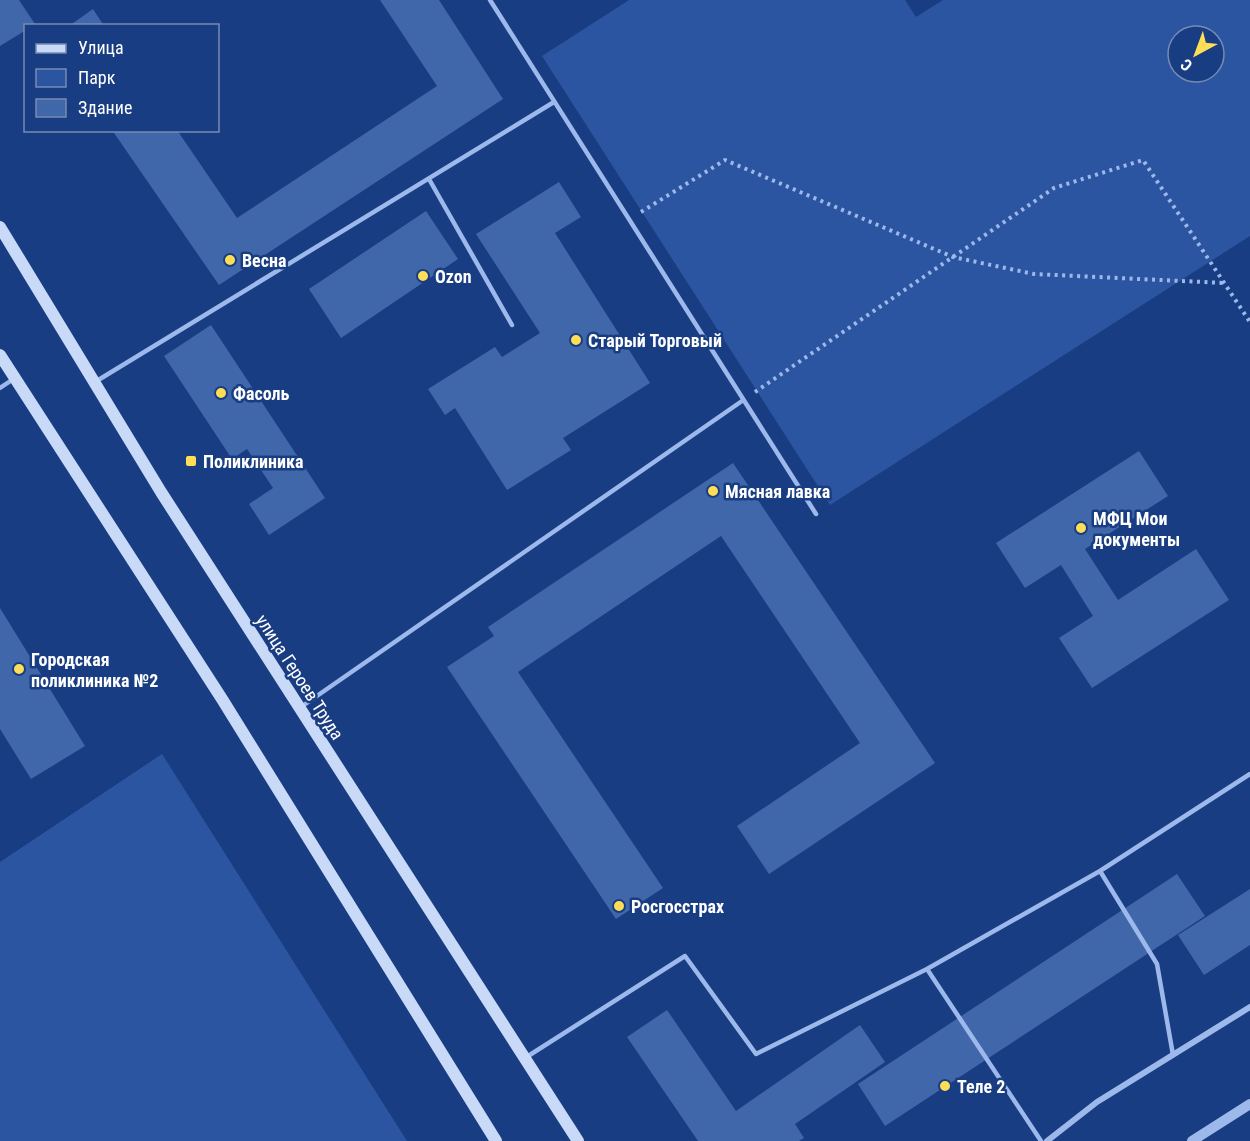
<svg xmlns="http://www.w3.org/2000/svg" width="1250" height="1141" font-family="'Roboto Condensed',sans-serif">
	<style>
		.green { fill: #2c55a1; fill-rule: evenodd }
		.building { fill: #4167ab }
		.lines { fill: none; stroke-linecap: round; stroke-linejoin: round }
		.path { stroke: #9db9eb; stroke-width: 4; stroke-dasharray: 3 4.5; stroke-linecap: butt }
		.service { stroke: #9db9eb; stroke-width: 4.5 }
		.minor { stroke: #9db9eb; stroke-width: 6 }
		.tertiary { stroke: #9db9eb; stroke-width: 10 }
		.secondary { stroke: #c9d9f8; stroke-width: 12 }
		.poi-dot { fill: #fede57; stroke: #193d82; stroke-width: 2 }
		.labels { text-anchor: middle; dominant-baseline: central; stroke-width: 5; stroke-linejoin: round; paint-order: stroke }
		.poi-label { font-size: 18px; font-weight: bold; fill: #fff; stroke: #193d82; text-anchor: start }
		.street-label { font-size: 18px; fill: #fff; stroke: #193d82 }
	</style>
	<rect width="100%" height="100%" fill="#193d82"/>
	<path class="green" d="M 629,0 L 905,0 L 916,17 L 943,0 L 1250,0 L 1250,236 L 830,505 L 542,56 ZM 1178,36 L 1214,36 L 1214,72 L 1178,72 Z
		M 162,754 L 407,1141 L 0,1141 L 0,862 Z"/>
	<path class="building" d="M 0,0 L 19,0 L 35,24 L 26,26 L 26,30 L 0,46 Z
		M 380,0 L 439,0 L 503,99 L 219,285 L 112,130 L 177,130 L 237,218 L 437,86 Z
		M 93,9 L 104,26 L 69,26 Z
		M 559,182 L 581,217 L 555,233 L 650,383 L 563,438 L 571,450 L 507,490 L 455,408 L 445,415 L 428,389 L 495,347 L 502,357 L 540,333 L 476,234 Z
		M 426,211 L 458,259 L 341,338 L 309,289 Z
		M 211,325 L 325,498 L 269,535 L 249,504 L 273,488 L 247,449 L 232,459 L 164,356 Z
		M 1139,451 L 1168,496 L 1085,549 L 1118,600 L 1196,549 L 1229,600 L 1092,688 L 1059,638 L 1093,616 L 1061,565 L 1025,588 L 996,543 Z
		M 733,463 L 935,763 L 769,874 L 737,826 L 860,743 L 721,536 L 518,672 L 663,888 L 616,919 L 447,667 L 494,636 L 488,627 Z
		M 0,608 L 85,746 L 31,779 L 0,729 Z
		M 1177,874 L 1205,916 L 885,1126 L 858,1084 Z
		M 1250,889 L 1250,945 L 1204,975 L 1178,935 Z
		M 667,1010 L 736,1111 L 860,1025 L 885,1062 L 795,1124 L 804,1138 L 799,1141 L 698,1141 L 627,1037 Z"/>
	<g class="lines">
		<path class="path" d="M 641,212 L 725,160 L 953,257 L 1034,274 L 1224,283
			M 755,392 L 1054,188 L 1143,160 L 1250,322"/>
		<path class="service" d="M 490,0 L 816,514
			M 429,179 L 512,325
			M 95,382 L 554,102
			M 0,388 L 15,378
			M 301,707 L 742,401
			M 1100,871 L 1250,774
			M 927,969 L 1041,1141
			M 525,1058 L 685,956 L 756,1054 L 927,969 L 1100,871 L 1157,964 L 1173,1055"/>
		<path class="minor" d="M 1047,1141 L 1097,1102 L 1250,1007"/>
		<path class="tertiary" d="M 1192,1141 L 1250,1104"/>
		<path class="secondary" d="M 0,227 L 161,492 L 578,1141
			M 0,355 L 222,699 L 496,1141"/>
	</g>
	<g class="poi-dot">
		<circle cx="230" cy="260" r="6"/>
		<circle cx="423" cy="276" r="6"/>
		<circle cx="576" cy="340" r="6"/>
		<circle cx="221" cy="393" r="6"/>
		<rect x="185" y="455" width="12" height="12" rx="3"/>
		<circle cx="713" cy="491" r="6"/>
		<circle cx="1081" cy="528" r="6"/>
		<circle cx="19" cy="669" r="6"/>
		<circle cx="619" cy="906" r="6"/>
		<circle cx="945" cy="1086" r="6"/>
	</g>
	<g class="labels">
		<g class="poi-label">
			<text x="242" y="260">Весна</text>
			<text x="435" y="276">Ozon</text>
			<text x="588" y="340">Старый Торговый</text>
			<text x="233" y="393">Фасоль</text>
			<text x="203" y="461">Поликлиника</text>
			<text x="725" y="491">Мясная лавка</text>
			<text x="1093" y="518">МФЦ Мои<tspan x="1093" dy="21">документы</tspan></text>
			<text x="31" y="659">Городская<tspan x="31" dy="21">поликлиника №2</tspan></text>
			<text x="631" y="906">Росгосстрах</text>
			<text x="957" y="1086">Теле 2</text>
		</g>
		<g class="street-label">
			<text transform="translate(300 677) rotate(57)">улица Героев Труда</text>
		</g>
	</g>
	<rect x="24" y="24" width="195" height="108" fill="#193d82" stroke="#758bb4" stroke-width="1.5"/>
	<rect x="36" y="44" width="30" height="9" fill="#c9d9f8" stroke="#758bb4" stroke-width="1.5"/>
	<text x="78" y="54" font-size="18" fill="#ffffff">Улица</text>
	<rect x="36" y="69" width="30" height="18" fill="#2c55a1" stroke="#758bb4" stroke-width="1.5"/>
	<text x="78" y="84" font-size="18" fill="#ffffff">Парк</text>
	<rect x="36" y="99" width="30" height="18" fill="#4167ab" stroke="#758bb4" stroke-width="1.5"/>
	<text x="78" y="114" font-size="18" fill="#ffffff">Здание</text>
	<g transform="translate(1196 54) rotate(221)"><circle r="28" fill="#193d82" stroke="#758bb4" stroke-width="1.5"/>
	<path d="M0-4.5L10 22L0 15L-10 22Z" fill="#fede57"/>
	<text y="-9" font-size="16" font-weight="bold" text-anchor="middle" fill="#ffffff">С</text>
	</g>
</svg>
